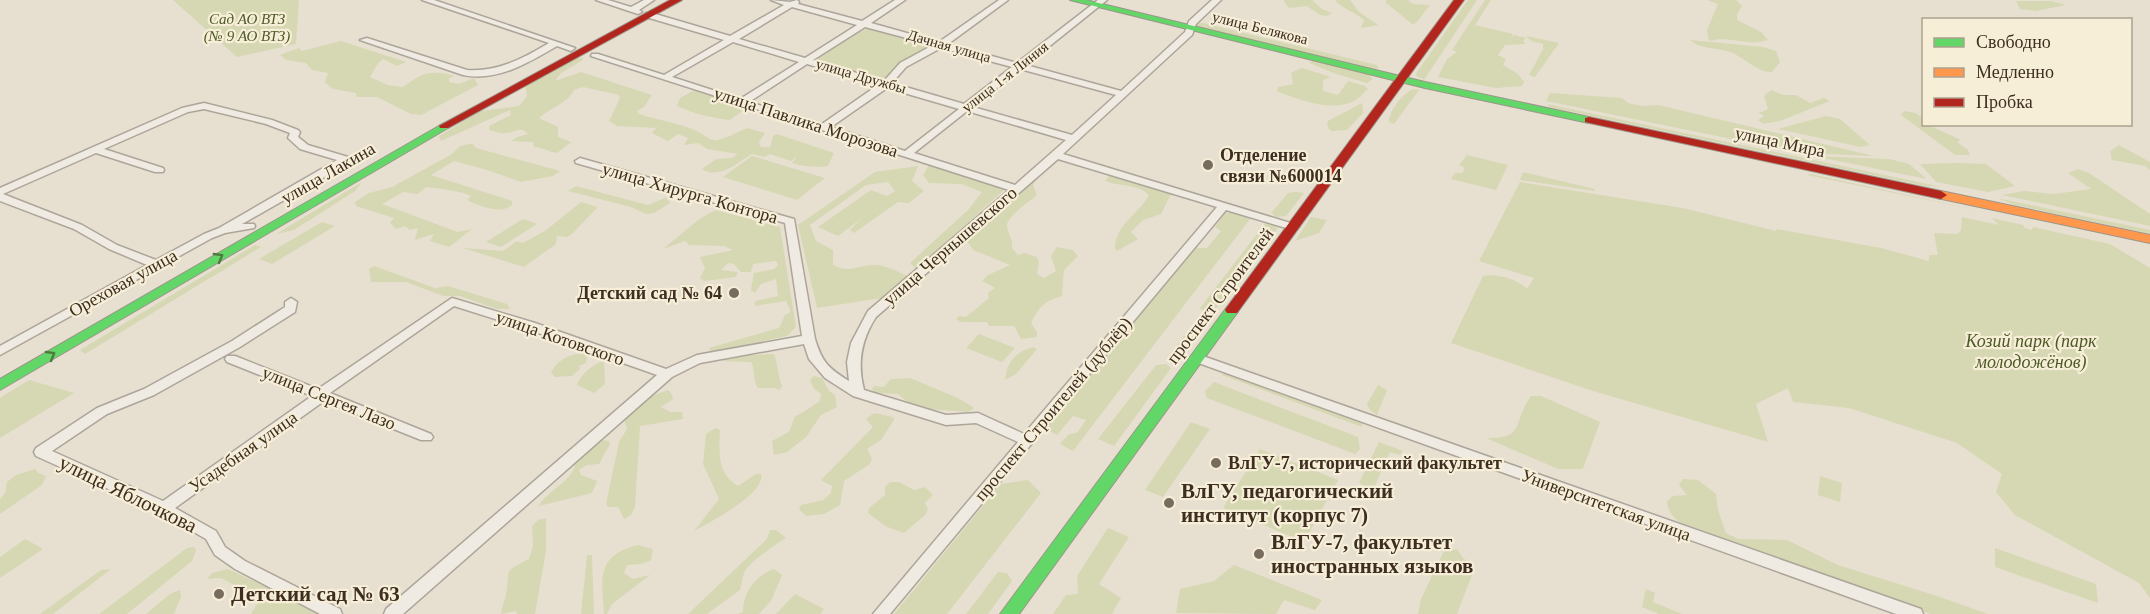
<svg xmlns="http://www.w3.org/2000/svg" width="2150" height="614" font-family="'Times New Roman',serif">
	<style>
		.green { fill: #d6d7b3 }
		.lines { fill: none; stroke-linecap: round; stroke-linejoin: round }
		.street-casing { stroke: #ada599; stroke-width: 3 }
		.fast-casing { stroke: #9c958a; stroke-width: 2 }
		.slow-casing { stroke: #9c958a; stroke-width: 2 }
		.jam-casing { stroke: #9c958a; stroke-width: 2 }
		.street { fill: #efebe3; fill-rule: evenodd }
		.fast { fill: #63d668; fill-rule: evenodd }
		.slow { fill: #ff974d; fill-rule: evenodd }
		.jam { fill: #b3261e; fill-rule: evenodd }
		.oneway { stroke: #4e7a40 }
		.poi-dot { fill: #786c5e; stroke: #f7eed8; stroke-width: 2 }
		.labels { text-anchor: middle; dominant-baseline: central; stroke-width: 4.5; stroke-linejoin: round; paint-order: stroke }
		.far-park-label { font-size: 15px; font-style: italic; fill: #4d5a26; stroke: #f7eed8 }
		.far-street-label { font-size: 15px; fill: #3d2e20; stroke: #f7eed8 }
		.street-label { font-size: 18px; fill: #3d2e20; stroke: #f7eed8 }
		.poi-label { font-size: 18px; font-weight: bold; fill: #3d2e20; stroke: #f7eed8; text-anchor: start }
		.park-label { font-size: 18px; font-style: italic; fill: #4d5a26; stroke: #f7eed8 }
		.near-poi-label { font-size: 21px; font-weight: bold; fill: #3d2e20; stroke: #f7eed8; text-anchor: start }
		.near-street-label { font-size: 21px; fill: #3d2e20; stroke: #f7eed8 }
	</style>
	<rect width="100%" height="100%" fill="#e7e0d1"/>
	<path class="green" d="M 173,0 L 299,0 L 296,44 L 237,57 Z
		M 1283,0 L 1312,0 L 1322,9 L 1332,13 L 1327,16 L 1320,15 L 1307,6 L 1289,8 Z
		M 1335,0 L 1350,0 L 1359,12 L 1378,25 L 1361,28 L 1364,20 C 1354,11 1343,10 1335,0 Z
		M 1387,0 L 1408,0 L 1413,4 L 1430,5 L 1416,23 L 1412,24 L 1385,2 Z
		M 1468,0 L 1477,0 L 1424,80 L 1416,76 L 1417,72 Z
		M 1485,0 L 1491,0 L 1475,25 L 1513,34 L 1511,39 L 1514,35 L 1526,38 L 1523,41 L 1525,44 L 1505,45 L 1498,55 L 1506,59 L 1503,65 L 1518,74 L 1524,82 L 1522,86 L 1496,88 L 1438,77 L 1447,59 L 1457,52 L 1452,50 Z
		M 1707,0 L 1736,0 L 1742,6 L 1737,14 L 1737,20 L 1761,32 L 1768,40 C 1748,47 1729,35 1709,41 L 1707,30 L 1718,4 Z
		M 2016,1 L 2051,1 L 2066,5 L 2036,11 L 2020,9 Z
		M 1196,23 L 1203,23 L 1377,65 L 1379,68 L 1376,69 L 1195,26 Z
		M 870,28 L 934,46 L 885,82 L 815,62 L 815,59 L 854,34 Z
		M 1526,36 L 1559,43 L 1535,77 L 1529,75 L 1543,49 L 1543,44 L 1531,41 Z
		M 1690,40 L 1763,47 L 1776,51 L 1780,62 L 1772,72 C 1758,73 1744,57 1730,52 C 1717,47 1701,50 1690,40 Z
		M 341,41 L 406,62 L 397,66 L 383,59 L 378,63 L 370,77 L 388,85 L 403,87 C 424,72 431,70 455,76 L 449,78 L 449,82 L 459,84 L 474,78 L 478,85 L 421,115 L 411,114 L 377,97 L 357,97 L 356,93 L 333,89 L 325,82 L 328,73 L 312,70 L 306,63 L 286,60 L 280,55 L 299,48 L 302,51 Z
		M 576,58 L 583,58 L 583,60 L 561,73 L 555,81 L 581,72 L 652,95 L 644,107 L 637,111 L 639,114 C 658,120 679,123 697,131 C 702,133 708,139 713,140 C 720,142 740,131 747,128 L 765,133 L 759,142 L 761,147 L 770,147 L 773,136 L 777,134 L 834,153 L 828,166 C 821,168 799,166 792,163 L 797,157 L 791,161 L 770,154 L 765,157 L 752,154 C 737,163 719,180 702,169 L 716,159 L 732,158 L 738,154 L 707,149 L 698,143 L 684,145 L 688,138 L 678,134 L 668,141 L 652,133 L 656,128 L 617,126 L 609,121 L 620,98 L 619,95 L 583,87 L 574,90 C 568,103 550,108 539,118 L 558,127 L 558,137 L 571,142 L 557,153 C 548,152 543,147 534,147 L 533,142 L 511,141 L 517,137 L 528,134 C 521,125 515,133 505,133 C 500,134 494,131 489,130 L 489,126 L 511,115 L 510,110 L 441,141 L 439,136 L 481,111 L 519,106 L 527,96 L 525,84 Z
		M 1314,60 L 1367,73 L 1373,79 L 1367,83 L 1336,74 L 1309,63 Z
		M 1302,68 L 1331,77 L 1323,80 L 1323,91 L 1338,95 L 1348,81 L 1365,86 L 1368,89 C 1364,92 1361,97 1357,99 C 1336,114 1298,100 1277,91 L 1278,87 L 1293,84 L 1291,73 Z
		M 697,89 L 755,108 L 748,113 L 747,108 L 738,109 L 742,111 L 730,120 C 711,118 695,114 677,106 L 680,98 Z
		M 1414,89 L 1419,90 L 1394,124 L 1389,122 C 1389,111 1403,92 1414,89 Z
		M 1771,90 L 1783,95 L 1796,95 L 1810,103 L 1824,98 L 1830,101 L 1780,121 L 1763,124 L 1758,120 L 1764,116 L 1759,113 L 1768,109 L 1764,96 Z
		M 1550,93 L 1622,98 L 1628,103 L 1641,106 L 1658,105 L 1874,156 L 1800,153 L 1546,101 Z
		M 1362,103 L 1363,113 L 1347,130 L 1331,131 L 1327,126 L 1328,121 Z
		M 1547,104 L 1942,187 L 1925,186 L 1550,107 Z
		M 1904,111 L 1916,113 L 1923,118 L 1924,124 C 1927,124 1957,138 1961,140 L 1957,142 L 1968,150 L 1970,155 L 1955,155 L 1901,115 Z
		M 1826,116 L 1840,119 L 1870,145 L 1861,147 L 1778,129 Z
		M 469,144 L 473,144 L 476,148 L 560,171 L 553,176 L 521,182 L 487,170 L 454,161 L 431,175 L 512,201 L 512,205 C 500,215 480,206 467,200 L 471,196 C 456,190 442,189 426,187 L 418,194 L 403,192 L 382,204 L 458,232 L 472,229 L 449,247 L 430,241 L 434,234 L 415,240 L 418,228 L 410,230 L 405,226 L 396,229 L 390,223 L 394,218 L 356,206 L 355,202 L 369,193 L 392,187 L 452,154 L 460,146 Z
		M 2119,145 L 2150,162 L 2150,170 L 2145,166 L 2112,160 L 2110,151 Z
		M 1467,155 L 1508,165 L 1496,190 L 1451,179 L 1455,173 L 1462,173 L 1465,168 L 1459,165 Z
		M 752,156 L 825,178 L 797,200 L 723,177 Z
		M 1813,156 L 1889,159 L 1909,164 L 1927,179 Z
		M 1958,163 L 1986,164 L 2015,186 L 1988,192 L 1936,182 L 1920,164 Z
		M 929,165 L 1005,189 L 917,269 L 910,263 L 968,210 L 982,192 L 961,184 L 929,183 L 923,175 Z
		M 918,166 L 912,181 L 924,191 L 909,203 L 898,202 L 854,233 L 850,230 L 861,219 L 838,236 L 818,227 L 871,190 L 887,196 L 895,191 L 888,182 L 866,185 L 810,225 L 816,241 L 833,250 L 833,265 C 850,273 853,267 871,265 C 884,264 896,271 908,276 L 882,298 L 817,308 L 798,225 L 875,172 Z
		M 1046,166 L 1033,185 L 1037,195 C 1031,200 1007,217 1007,225 C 1007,233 1013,237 1012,248 L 1018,255 L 1024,253 L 1037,257 L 1039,262 L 1037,274 L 1044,278 L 1056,271 L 1051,256 L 1057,247 L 1073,250 L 1078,256 L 1064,270 L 1062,296 C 1044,301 1039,307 1031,323 L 1037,332 L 1037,337 L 1021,339 L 1014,326 L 989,326 L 987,322 L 961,322 L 956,319 L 959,316 L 966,317 L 989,298 L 988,293 L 995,288 L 982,281 L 988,275 L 1010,265 L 973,250 L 964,237 Z
		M 2078,169 L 2089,173 L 2150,214 L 2150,226 L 2002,195 L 2024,191 L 2054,194 L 2091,189 L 2068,173 Z
		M 1523,172 L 1595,189 L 1594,191 L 1520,180 Z
		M 1111,173 L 1170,191 L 1171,194 L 1161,214 L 1143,220 L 1131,232 L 1138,239 L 1117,251 L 1115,248 C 1115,225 1139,214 1149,195 C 1138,183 1119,187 1105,181 Z
		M 1811,174 L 1986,212 L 1807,175 Z
		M 362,182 L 355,191 L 294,230 L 276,234 Z
		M 1520,182 L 1683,208 L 1776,231 L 1777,229 L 1881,248 L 1929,261 L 1929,255 L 1938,255 L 1934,233 L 1957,234 L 1961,230 L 1962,217 L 1999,225 L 1992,218 L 2023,225 L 2025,228 L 2032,230 L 2033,227 L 2110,244 L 2150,268 L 2150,598 L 2139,583 L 2015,515 L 1996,492 L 2002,474 L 1957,443 L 1849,408 L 1793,402 L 1788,388 L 1756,404 L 1768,442 L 1593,391 L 1451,343 L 1483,276 C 1496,273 1517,279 1527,289 L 1534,278 L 1479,261 Z
		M 576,186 L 648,205 L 667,197 L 670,203 L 654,213 L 646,214 L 631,207 L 568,191 Z
		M 1296,192 L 1304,193 L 1286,216 L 1276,217 L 1271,213 L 1288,193 Z
		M 1997,198 L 2150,230 L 2150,234 L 2015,205 Z
		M 581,202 L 597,207 L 596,209 L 572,234 L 567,237 L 557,236 L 556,244 L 524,267 L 463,248 L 503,251 L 517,241 L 523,243 L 545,231 Z
		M 715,210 L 780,227 L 796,327 L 787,336 L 711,352 L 709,348 L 779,328 L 785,315 L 791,312 L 786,301 L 755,306 L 755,301 L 778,296 L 776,279 L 761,284 L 755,293 L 751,290 L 754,273 L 774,269 L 778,265 L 776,261 L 753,264 L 751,272 L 741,272 L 734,264 L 728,263 L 721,270 L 738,272 L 736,277 L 704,281 L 700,278 L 705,268 L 700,257 L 733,250 L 724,246 L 689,245 L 685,241 L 663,249 L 698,220 Z
		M 1239,212 L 1250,219 L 1073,451 L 1060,444 L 1069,434 L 1077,433 L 1086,420 L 1073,416 L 1057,435 L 1044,428 L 1196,248 L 1207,248 L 1221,231 L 1215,227 L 1225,213 Z
		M 1311,217 L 1327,220 L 1319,233 L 1295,241 Z
		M 523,219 L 537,224 L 501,247 L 486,242 Z
		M 1267,221 L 1278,228 L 1215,310 L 1204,311 L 1200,308 Z
		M 322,222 L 335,226 L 272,264 L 259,259 Z
		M 255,245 L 261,247 L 85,354 L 80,350 Z
		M 374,266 L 435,288 L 448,286 L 507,304 L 510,309 L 497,309 L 460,296 L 443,296 L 406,282 L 371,282 L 369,269 Z
		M 1201,315 L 1208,317 L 1206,324 L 1180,356 L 1170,354 Z
		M 979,334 L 1015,348 L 1002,362 L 966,348 Z
		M 1033,347 L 1037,349 L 1016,374 L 1005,380 C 1007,362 1015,352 1033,347 Z
		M 577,354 L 584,354 L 587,358 L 586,363 L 579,366 L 580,369 L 572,376 L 555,377 L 551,373 C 555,363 567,355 577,354 Z
		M 774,354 C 777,360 778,376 782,386 L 780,390 L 774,388 L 758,388 C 752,380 756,370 751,362 L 722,361 L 731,356 Z
		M 604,361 L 605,384 L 594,393 L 577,385 C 580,375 594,363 604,361 Z
		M 1166,364 L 1171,368 L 1114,446 L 1098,439 L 1156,365 Z
		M 1229,371 L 1362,420 L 1362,427 L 1222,375 Z
		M 814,376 L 822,378 L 829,391 L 835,395 L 837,407 L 821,415 L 806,437 L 787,452 L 774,455 L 772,441 L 789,432 L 795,416 C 806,412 811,406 820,401 L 821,394 L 814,389 L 810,380 Z
		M 910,378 L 958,398 L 973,407 L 973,409 L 968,412 L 928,409 L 910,404 L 898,394 L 874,393 L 872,389 L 874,386 L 884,387 L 891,379 Z
		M 29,380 L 74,393 L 0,438 L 0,398 Z
		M 1214,382 L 1358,437 L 1360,449 L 1355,454 L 1207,398 L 1205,391 Z
		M 1378,385 L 1387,390 L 1377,415 L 1369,409 L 1367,404 Z
		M 668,390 L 671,393 L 673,399 L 661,407 L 670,412 L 682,412 L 683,419 L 640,426 L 635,507 L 631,515 L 624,519 L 618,507 L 608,507 L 606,504 L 619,442 L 627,429 L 624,419 L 646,398 Z
		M 1531,396 L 1541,396 L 1600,422 L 1583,469 L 1558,469 L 1486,438 C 1526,439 1512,422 1531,396 Z
		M 874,413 L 893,417 L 894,420 L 881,440 L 867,449 L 872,459 L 870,464 L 844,481 L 840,505 L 824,514 L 806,516 L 799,509 L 801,505 L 823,500 L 831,493 L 832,486 L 821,480 L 873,427 L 866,419 Z
		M 1191,422 L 1210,429 L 1163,497 L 1145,490 Z
		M 716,428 L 720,430 C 719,453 717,473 738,486 L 756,474 L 761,474 C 766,494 710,522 694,531 L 719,499 L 703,464 L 706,434 Z
		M 603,440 L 609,441 L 610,444 L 599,464 L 587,465 L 579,470 L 581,475 L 597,481 L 592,493 L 539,506 C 547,490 571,483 575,465 L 573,462 L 589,448 Z
		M 1379,442 L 1403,451 L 1400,455 L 1390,452 L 1373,490 L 1359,483 Z
		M 1260,449 L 1338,480 L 1304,542 L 1223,508 Z
		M 35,469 L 38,473 L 46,476 L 42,485 L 0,514 L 0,499 L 5,493 L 7,482 L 16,475 Z
		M 1820,476 L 1842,483 L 1840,502 L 1818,495 Z
		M 1683,479 L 1698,480 L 1716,494 L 1718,510 L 1726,533 L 1738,539 L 1787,540 L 1838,565 L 1937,596 L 1988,614 L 1930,614 L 1698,532 C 1683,524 1668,519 1667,501 L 1673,496 L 1687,495 L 1679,485 Z
		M 1028,480 L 1041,493 L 947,614 L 894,614 L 1001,484 Z
		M 890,482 L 899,482 L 914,490 L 925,487 L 933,495 L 925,503 L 928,509 L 925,515 L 904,533 L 885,526 L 868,513 L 869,508 L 885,495 L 885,487 Z
		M 546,518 L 546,551 L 535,614 L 517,614 L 516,611 L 501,614 C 502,607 504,602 506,595 C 511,568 501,573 529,559 L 533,546 L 532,526 L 538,520 Z
		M 1108,528 L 1129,537 L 1099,584 L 1121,598 L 1112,614 L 1053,614 L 1066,595 L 1078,594 L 1077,576 Z
		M 770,530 L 776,530 L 786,538 C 777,543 749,563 745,571 C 742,577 742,584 740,590 L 707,614 L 688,614 L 767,539 Z
		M 25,539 L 43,549 L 0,578 L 0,557 Z
		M 638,545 L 653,549 L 651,560 L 641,564 L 627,565 L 624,573 L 633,579 L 650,575 L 612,604 L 607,614 L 604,614 C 602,578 595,556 638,545 Z
		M 194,547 L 196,550 L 192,561 L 127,614 L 99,614 L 187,548 Z
		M 1995,548 L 2096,584 L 2098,603 L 1995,567 Z
		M 1457,549 L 1463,558 L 1475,567 L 1457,614 L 1418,614 L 1421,599 L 1444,551 Z
		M 587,555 L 592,555 L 594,614 L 581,614 Z
		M 1234,565 L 1322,600 L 1315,610 L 1284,600 L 1276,614 L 1176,613 L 1180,589 L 1214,581 Z
		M 111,569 L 53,614 L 40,614 L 101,570 Z
		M 228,569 L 323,614 L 251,614 L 260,599 L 221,578 L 207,579 L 212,573 Z
		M 774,569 L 782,575 L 771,601 L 759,614 L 738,614 L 743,612 C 743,592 755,576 774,569 Z
		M 998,572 L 1007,573 L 1012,581 L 988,614 L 966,614 Z
		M 1646,589 L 1655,593 L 1653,602 L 1682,614 L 1659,614 L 1642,607 Z
		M 180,590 L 181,597 L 174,614 L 146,614 L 170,594 Z
		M 795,594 L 824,609 L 820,614 L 776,614 Z"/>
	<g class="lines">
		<defs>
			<path id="street" d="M 422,0 L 434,0 L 575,48 L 571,51 L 557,46 C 528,63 497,82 463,75 L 360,40 L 367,38 L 467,70 C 498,72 522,59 549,43 Z
				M 596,0 L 608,0 L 631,7 L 644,0 L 654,0 L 639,10 L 642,12 L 638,14 Z
				M 771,0 L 790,2 L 797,0 L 799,2 L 798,4 L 862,21 L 895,0 L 905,0 L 871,23 L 939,42 L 999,0 L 1008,0 L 948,44 L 1017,63 L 1098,0 L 1107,0 L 1026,65 L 1121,91 L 1185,32 L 1189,21 L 1212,0 L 1221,0 L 1196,24 L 1192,35 L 1063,154 L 1297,225 L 1299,227 L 1293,230 L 1226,210 L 890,614 L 873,614 L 1018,442 L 976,423 L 946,425 L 853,396 L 825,378 L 809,359 L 804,344 L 700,363 L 672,377 L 403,614 L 384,614 L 386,609 L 657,375 L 527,329 L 454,306 L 330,393 L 431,434 L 433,437 L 431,440 L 421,440 L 324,401 L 175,508 L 216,531 L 225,547 L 245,561 L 340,609 L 342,614 L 320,614 L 235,569 L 215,555 L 206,539 L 159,512 L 36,456 L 34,452 L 36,448 L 97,408 L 144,389 L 232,341 L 285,307 L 285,302 L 291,298 L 297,302 L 295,312 L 240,347 L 154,395 L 107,414 L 52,451 L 163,501 L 312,396 L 227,362 L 225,359 L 227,356 L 235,356 L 318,389 L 452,298 L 535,323 L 666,369 L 697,355 L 802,336 L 785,223 L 576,163 L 575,161 L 580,158 L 794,219 L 815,339 C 822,362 828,368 849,381 L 847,362 L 851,343 L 868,311 L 1009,190 L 591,56 L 592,54 L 598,54 L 664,75 L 724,40 L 646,17 L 646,13 L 652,13 L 730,36 L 784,5 ZM 792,7 L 857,25 L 805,58 L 739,39 ZM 865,27 L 933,45 L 900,63 L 884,81 L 813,60 ZM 733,42 L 799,62 L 740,99 L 672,77 ZM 941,48 L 1012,67 L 964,104 L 892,83 L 906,67 ZM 807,64 L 878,85 L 822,124 L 749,102 ZM 1020,69 L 1116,95 L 1072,135 L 973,107 ZM 887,88 L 959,109 L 905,151 L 831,127 ZM 967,111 L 1066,140 L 1015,185 L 914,153 ZM 1058,159 L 1217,207 L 1024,434 L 978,413 L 946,415 L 864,390 C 857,363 861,340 876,317 Z
				M 204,103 L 272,120 L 298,130 L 300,132 L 298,137 L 308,145 L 348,157 L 349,159 L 342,167 L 242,224 L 254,224 L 255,226 L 254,228 L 225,233 L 212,238 L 0,355 L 0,346 L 147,265 L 109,249 L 74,229 L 0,201 L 0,188 L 182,108 ZM 204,109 L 266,124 L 290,133 L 288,138 L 300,149 L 337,160 L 219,228 L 204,234 L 156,260 L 117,245 L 82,225 L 3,194 L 96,153 L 155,172 L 163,172 L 164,170 L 163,168 L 104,149 L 188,112 Z
				M 1197,354 L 1921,609 L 1923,614 L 1896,614 L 1193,361 L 1191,358 L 1193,355 Z"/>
			<path id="fast" d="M 1070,0 L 1086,0 L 1425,82 L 1589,117 L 1594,120 L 1589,123 L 1425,88 Z
				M 444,123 L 448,124 L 448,128 L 0,390 L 0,379 Z
				M 1232,306 L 1239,310 L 1237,313 L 1019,614 L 1000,614 L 1227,307 Z"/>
			<path id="slow" d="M 1941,191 L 2150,235 L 2150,243 L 1937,198 L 1935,195 L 1937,192 Z"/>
			<path id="jam" d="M 670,0 L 682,0 L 448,128 L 440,128 L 439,126 Z
				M 1454,0 L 1464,0 L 1237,313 L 1227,313 L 1225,310 L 1227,307 Z
				M 1589,117 L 1941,191 L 1947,195 L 1941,199 L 1585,122 L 1585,118 Z"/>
		</defs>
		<use href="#street" class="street-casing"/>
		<use href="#fast" class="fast-casing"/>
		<use href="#slow" class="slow-casing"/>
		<use href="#jam" class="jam-casing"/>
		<use href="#street" class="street"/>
		<use href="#fast" class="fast"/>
		<use href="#slow" class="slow"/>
		<use href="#jam" class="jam"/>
	</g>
	<defs><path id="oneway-chevron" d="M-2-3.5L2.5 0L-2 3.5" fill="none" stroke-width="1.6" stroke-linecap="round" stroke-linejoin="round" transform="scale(1.5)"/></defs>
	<g class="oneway">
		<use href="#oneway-chevron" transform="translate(219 257) rotate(-30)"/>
		<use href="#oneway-chevron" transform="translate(51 355) rotate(-30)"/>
	</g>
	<g class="poi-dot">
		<circle cx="1208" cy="165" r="6"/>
		<circle cx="734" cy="293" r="6"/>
		<circle cx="1216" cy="463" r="6"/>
		<circle cx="1169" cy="503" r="6"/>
		<circle cx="1259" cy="554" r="6"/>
		<circle cx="219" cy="594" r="6"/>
	</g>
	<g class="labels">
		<g class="far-park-label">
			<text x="247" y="19">Сад АО ВТЗ<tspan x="247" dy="17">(№ 9 АО ВТЗ)</tspan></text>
		</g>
		<g class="far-street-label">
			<text transform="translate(1260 28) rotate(14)">улица Белякова</text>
			<text transform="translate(949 46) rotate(16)">Дачная улица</text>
			<text transform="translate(861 76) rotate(16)">улица Дружбы</text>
			<text transform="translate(1005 77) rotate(-38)">улица 1-я Линия</text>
		</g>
		<g class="street-label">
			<text transform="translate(806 122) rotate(18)">улица Павлика Морозова</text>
			<text transform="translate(1780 142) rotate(12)">улица Мира</text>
			<text transform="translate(328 173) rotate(-30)">улица Лакина</text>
			<text transform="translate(690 193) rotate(16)">улица Хирурга Контора</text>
			<text transform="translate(950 246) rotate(-41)">улица Чернышевского</text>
			<text transform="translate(123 283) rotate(-29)">Ореховая улица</text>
			<text transform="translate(1220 296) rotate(-53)">проспект Строителей</text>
			<text transform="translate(560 338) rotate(19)">улица Котовского</text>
			<text transform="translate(329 398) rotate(22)">улица Сергея Лазо</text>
			<text transform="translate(1053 409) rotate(-50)">проспект Строителей (дублёр)</text>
			<text transform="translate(243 452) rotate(-35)">Усадебная улица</text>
			<text transform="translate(1606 505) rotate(20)">Университетская улица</text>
		</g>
		<g class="poi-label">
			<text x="1220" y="155">Отделение<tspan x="1220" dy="21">связи №600014</tspan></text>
			<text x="722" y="293" text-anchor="end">Детский сад № 64</text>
			<text x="1228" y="463">ВлГУ-7, исторический факультет</text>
		</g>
		<g class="park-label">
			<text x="2031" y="341">Козий парк (парк<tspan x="2031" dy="21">молодожёнов)</tspan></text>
		</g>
		<g class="near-poi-label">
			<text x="1181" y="491">ВлГУ, педагогический<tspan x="1181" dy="24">институт (корпус 7)</tspan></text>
			<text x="1271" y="542">ВлГУ-7, факультет<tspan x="1271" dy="24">иностранных языков</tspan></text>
			<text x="231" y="594">Детский сад № 63</text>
		</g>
		<g class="near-street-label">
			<text transform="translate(128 494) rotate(26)">улица Яблочкова</text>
		</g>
	</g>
	<rect x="1922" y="18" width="210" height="108" fill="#f7eed8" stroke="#ada18e" stroke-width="1.5"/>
	<rect x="1934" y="38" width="30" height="9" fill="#63d668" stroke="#ada18e" stroke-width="1.5"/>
	<text x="1976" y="48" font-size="18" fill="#3d2e20">Свободно</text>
	<rect x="1934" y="68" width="30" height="9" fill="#ff974d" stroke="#ada18e" stroke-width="1.5"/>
	<text x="1976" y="78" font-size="18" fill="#3d2e20">Медленно</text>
	<rect x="1934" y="98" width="30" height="9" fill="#b3261e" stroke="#ada18e" stroke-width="1.5"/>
	<text x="1976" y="108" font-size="18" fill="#3d2e20">Пробка</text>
</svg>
